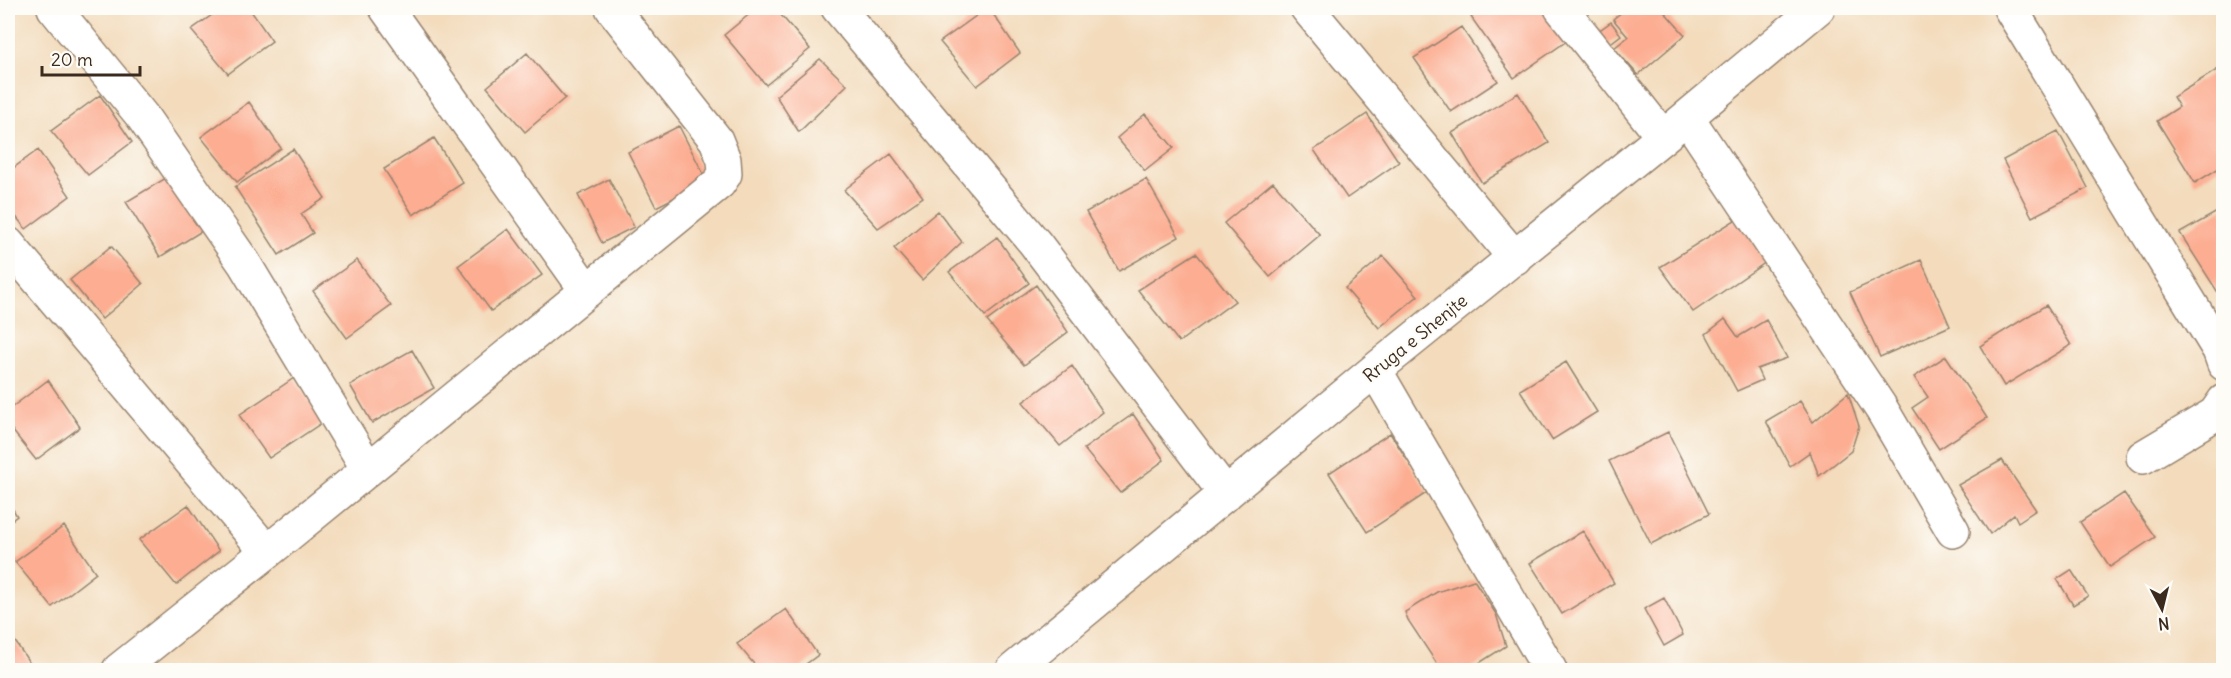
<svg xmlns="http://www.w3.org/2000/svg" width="2231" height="678" font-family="Delius,sans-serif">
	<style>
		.building { fill: #fcad92 }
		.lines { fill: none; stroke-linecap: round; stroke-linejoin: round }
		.minor-casing { stroke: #97826d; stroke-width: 36 }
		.minor { stroke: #fff; stroke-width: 33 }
		.labels { text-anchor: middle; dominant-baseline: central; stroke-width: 4.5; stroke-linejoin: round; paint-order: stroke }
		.street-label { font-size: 18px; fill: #3b2a1e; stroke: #fdfcf7 }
	</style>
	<rect width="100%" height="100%" fill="#fdfcf7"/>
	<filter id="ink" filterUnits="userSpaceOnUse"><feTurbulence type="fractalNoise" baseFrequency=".0167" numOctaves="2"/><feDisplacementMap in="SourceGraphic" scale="12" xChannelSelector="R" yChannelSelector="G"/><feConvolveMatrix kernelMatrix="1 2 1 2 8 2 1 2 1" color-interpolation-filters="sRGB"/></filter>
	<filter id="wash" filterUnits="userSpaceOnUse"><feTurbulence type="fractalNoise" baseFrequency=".008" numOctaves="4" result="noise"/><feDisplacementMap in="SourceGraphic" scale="24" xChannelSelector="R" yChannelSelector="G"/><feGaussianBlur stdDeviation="1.35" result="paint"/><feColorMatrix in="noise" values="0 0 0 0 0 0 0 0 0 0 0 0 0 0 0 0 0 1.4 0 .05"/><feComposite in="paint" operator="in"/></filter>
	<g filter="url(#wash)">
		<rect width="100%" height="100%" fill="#f3dbbc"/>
		<g id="blocks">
			<path class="building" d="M 222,8 L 249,8 L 272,41 L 228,74 L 191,30 Z
				M 757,8 L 775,8 L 810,49 L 766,85 L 724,35 Z
				M 987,8 L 989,8 L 1020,53 L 977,86 L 940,42 Z
				M 1486,8 L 1550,8 L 1571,38 L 1514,78 L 1471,17 Z
				M 1627,8 L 1661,8 L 1685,35 L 1638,75 L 1614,48 L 1628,37 L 1613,19 Z
				M 1611,22 L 1621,35 L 1604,48 L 1594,34 Z
				M 1461,27 L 1498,81 L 1451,112 L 1414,58 Z
				M 527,53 L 565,98 L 525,132 L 487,87 Z
				M 820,59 L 847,85 L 799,132 L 776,96 Z
				M 2220,68 L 2224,74 L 2224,165 L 2195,183 L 2157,121 L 2179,107 L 2173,97 Z
				M 1518,93 L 1549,143 L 1482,183 L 1452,133 Z
				M 100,95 L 132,142 L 88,175 L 51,131 Z
				M 249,102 L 281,148 L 237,182 L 201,137 Z
				M 1145,114 L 1174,148 L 1145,171 L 1117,138 Z
				M 1367,114 L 1399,162 L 1347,198 L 1314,150 Z
				M 679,126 L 707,181 L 656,207 L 628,152 Z
				M 2058,131 L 2088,188 L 2032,217 L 2003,160 Z
				M 434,138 L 463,183 L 413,215 L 384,169 Z
				M 293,149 L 325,198 L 301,214 L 313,233 L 279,255 L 235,187 Z
				M 38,150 L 70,196 L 26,229 L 8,207 L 8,172 Z
				M 891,154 L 923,197 L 878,228 L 844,190 Z
				M 171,175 L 205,229 L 160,257 L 126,202 Z
				M 609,179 L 634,227 L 602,243 L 578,195 Z
				M 1146,179 L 1179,237 L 1119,271 L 1086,212 Z
				M 1273,182 L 1320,235 L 1270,277 L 1224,223 Z
				M 2224,208 L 2224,302 L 2180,233 Z
				M 938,211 L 962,242 L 922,280 L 894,248 Z
				M 1738,218 L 1766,262 L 1693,312 L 1660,267 Z
				M 508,229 L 542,275 L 491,311 L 458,266 Z
				M 997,237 L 1029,283 L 985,316 L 949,272 Z
				M 111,246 L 143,284 L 102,319 L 70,280 Z
				M 1196,253 L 1235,301 L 1179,342 L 1138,290 Z
				M 1383,256 L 1418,296 L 1379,328 L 1345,288 Z
				M 357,260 L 391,306 L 347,338 L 313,291 Z
				M 1921,260 L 1950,326 L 1880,357 L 1850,292 Z
				M 1036,285 L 1068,332 L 1024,365 L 987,321 Z
				M 2046,305 L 2071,345 L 2004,386 L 1980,346 Z
				M 1725,319 L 1738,337 L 1766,320 L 1787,358 L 1757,369 L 1762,380 L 1737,391 L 1706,334 Z
				M 412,350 L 434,388 L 372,423 L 350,385 Z
				M 1946,356 L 1987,418 L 1939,449 L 1912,408 L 1928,397 L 1914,377 Z
				M 1566,362 L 1597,412 L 1552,440 L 1520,390 Z
				M 1072,366 L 1103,412 L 1060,446 L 1023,402 Z
				M 294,378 L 323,422 L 269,458 L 239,415 Z
				M 48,380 L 80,427 L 36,460 L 8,425 L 8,410 Z
				M 1848,393 L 1859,426 L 1851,451 L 1819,476 L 1810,452 L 1790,466 L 1766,421 L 1800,401 L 1813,422 Z
				M 1133,414 L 1164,460 L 1120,493 L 1084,449 Z
				M 1668,432 L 1709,514 L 1651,544 L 1609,461 Z
				M 1390,433 L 1428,492 L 1367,532 L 1329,473 Z
				M 2002,460 L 2036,510 L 2018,522 L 2014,514 L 1990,534 L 1958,485 Z
				M 2124,493 L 2155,537 L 2110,567 L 2080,522 Z
				M 8,501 L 17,516 L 8,523 Z
				M 188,505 L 219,551 L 176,585 L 139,540 Z
				M 64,526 L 96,573 L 52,607 L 15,562 Z
				M 1583,531 L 1614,583 L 1562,614 L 1530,563 Z
				M 2071,570 L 2088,596 L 2073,605 L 2057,579 Z
				M 1474,580 L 1496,614 L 1506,646 L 1470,669 L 1441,670 L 1408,620 L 1405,612 L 1437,592 Z
				M 1664,598 L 1683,635 L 1664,646 L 1644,609 Z
				M 786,609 L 818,655 L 798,670 L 759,670 L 737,644 Z
				M 8,631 L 33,668 L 30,670 L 8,670 Z"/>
		</g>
	</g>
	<g filter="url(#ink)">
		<use href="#blocks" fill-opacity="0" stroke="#97826d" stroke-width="1.5"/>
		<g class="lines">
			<defs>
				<path id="minor" d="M 54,8 L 142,116 L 244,263 L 368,469
					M 386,8 L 587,291
					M 838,8 L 1035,243 L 1226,494
					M 1307,8 L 1515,258
					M 1561,8 L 1663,137
					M 2010,8 L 2219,350 L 2224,364
					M 1687,117 L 1881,408 L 1953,531
					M 8,244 L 267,552
					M 1375,370 L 1550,670
					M 2143,457 L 2215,414 L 2224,401
					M 119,670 L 267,552 L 719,183 L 725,174 L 724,160 L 716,140 L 612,8
					M 1013,670 L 1375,370 L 1663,137 L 1818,8"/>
			</defs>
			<use href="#minor" class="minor-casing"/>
			<use href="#minor" class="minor"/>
		</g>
	</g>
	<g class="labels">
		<g class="street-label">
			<text transform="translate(1415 338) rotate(-39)">Rruga e Shenjte</text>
		</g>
	</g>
	<rect width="2231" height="678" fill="none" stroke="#fdfcf7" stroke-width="30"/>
	<g transform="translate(2162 609) rotate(173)" stroke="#fdfcf7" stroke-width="4.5" paint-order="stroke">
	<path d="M0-4.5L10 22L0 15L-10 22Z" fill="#3b2a1e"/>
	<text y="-9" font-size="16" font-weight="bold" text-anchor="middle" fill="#3b2a1e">N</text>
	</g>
	<path d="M42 66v9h98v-9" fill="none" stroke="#3b2a1e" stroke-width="3"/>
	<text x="51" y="66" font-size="18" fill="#3b2a1e" stroke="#fdfcf7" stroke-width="4.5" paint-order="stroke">20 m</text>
</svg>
